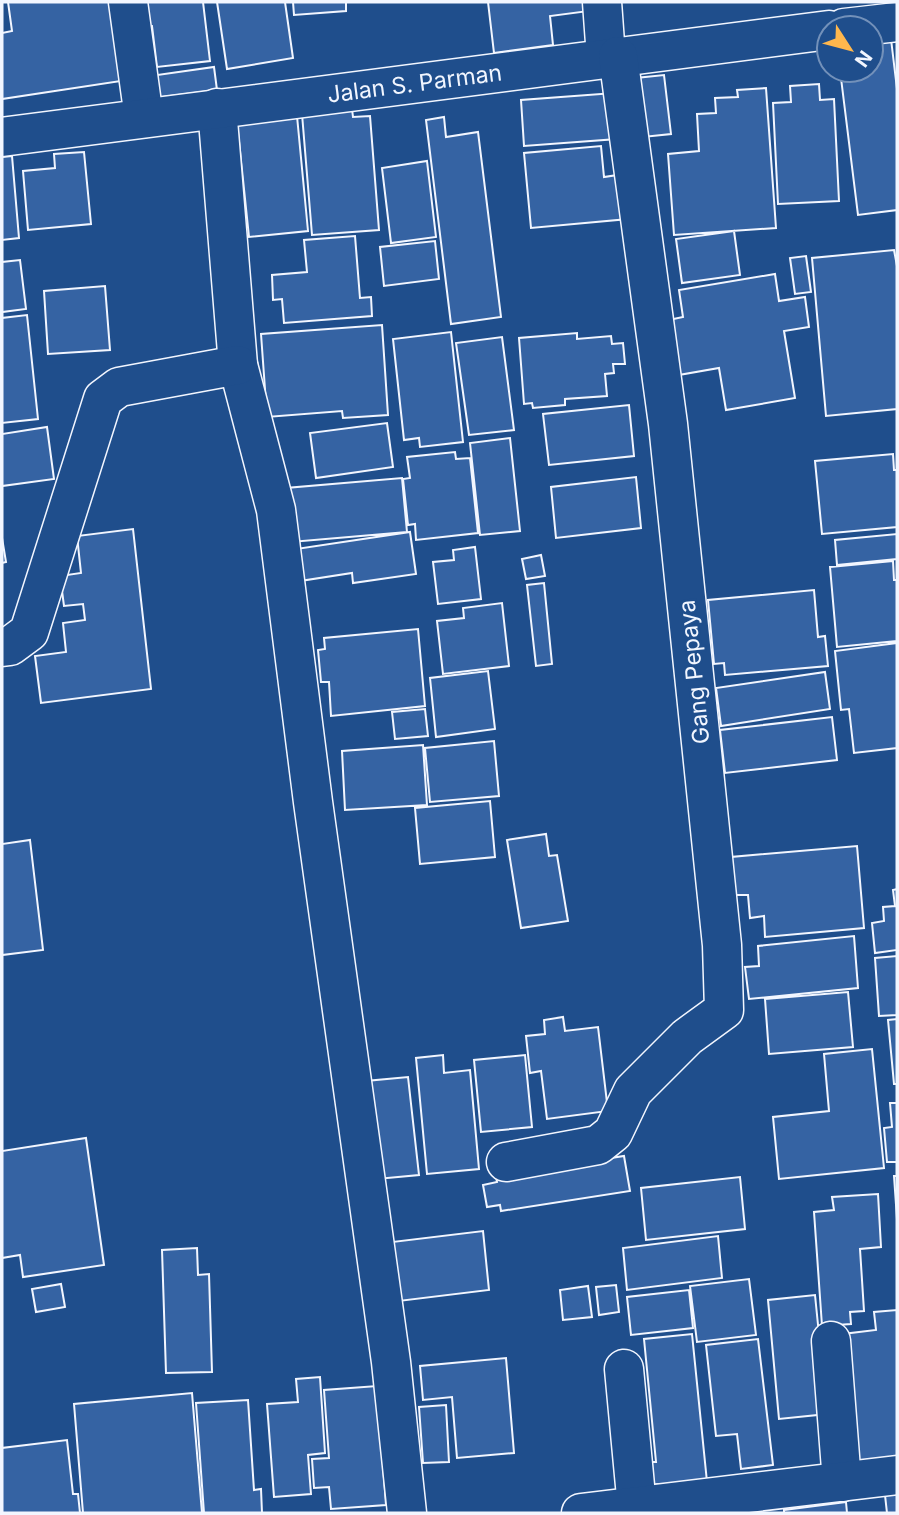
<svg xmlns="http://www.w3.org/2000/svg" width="899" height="1515" font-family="Inter,sans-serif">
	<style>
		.building { fill: #3563a3; stroke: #f2f6ff; stroke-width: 2 }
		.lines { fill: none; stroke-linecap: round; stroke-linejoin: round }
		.minor-casing { stroke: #f2f6ff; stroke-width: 41 }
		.minor { stroke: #1f4e8c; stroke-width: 38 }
		.labels { text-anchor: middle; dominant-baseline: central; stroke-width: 5; stroke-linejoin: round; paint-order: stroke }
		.street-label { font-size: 23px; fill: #f2f6ff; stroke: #1f4e8c }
	</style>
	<rect width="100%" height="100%" fill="#1f4e8c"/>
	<path class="building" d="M 8,2 L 109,2 L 121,81 L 2,99 L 2,33 L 12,31 Z
		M 137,2 L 203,2 L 210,61 L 157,67 L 152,26 L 140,27 Z
		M 217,2 L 285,2 L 293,58 L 227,69 Z
		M 293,2 L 346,2 L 346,11 L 294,15 Z
		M 488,2 L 588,2 L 589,11 L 550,16 L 553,45 L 494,53 Z
		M 891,39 L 897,89 L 897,210 L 858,215 L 840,70 L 871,70 L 871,42 Z
		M 214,67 L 217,90 L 154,98 L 150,76 Z
		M 664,75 L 671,134 L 643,137 L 636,78 Z
		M 819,84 L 820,100 L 834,99 L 839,201 L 778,204 L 773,103 L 791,102 L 790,86 Z
		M 766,88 L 776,228 L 674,235 L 668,154 L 699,151 L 697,114 L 716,113 L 715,98 L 738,97 L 737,90 Z
		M 614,93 L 617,139 L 524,146 L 521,100 Z
		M 352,109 L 353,117 L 370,116 L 379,230 L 312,235 L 302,114 Z
		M 297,116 L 308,231 L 249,237 L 237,122 Z
		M 444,117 L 446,137 L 478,132 L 501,317 L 451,324 L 426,120 Z
		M 601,146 L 604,177 L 624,174 L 628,219 L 531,228 L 524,153 Z
		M 84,152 L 91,224 L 28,230 L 23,171 L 55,168 L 54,154 Z
		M 12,156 L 19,238 L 2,240 L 2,157 Z
		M 427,161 L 436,237 L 391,243 L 382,168 Z
		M 734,231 L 740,275 L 682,283 L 676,239 Z
		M 355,236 L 360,298 L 371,297 L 372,316 L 284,323 L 282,299 L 273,300 L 272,275 L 307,272 L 304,240 Z
		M 435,241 L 439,279 L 384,286 L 380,247 Z
		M 894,250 L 897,266 L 897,409 L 826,416 L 812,258 Z
		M 806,256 L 811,292 L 795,294 L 790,258 Z
		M 20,260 L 26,309 L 2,312 L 2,262 Z
		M 775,274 L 779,301 L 805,297 L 809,327 L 784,331 L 795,398 L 726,410 L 719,368 L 673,376 L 664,321 L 683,317 L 679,290 Z
		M 105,286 L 110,350 L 48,354 L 44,291 Z
		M 27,315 L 38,419 L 2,423 L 2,318 Z
		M 382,325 L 388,415 L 343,418 L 342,411 L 267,417 L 261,334 Z
		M 451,332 L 463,442 L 420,447 L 419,438 L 404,440 L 393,339 Z
		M 577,333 L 577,339 L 611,336 L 612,344 L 623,343 L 625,364 L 613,364 L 614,373 L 605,374 L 607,396 L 565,399 L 565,405 L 533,408 L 532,403 L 524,404 L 519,338 Z
		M 502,337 L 514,430 L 469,435 L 456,343 Z
		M 629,405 L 634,456 L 549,465 L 543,414 Z
		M 387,423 L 393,467 L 316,478 L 310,433 Z
		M 47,427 L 54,479 L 2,486 L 2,434 Z
		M 510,438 L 520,531 L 480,535 L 470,443 Z
		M 455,452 L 456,459 L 470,458 L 478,533 L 416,540 L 415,524 L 408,525 L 403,479 L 410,478 L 407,457 Z
		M 893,454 L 894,470 L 897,470 L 897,527 L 822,534 L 815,461 Z
		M 636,477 L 641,528 L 556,538 L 551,487 Z
		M 402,478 L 407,532 L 291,542 L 286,488 Z
		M 133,529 L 151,689 L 41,703 L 35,656 L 66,652 L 63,623 L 85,620 L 83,604 L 64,606 L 60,576 L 81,573 L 77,536 Z
		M 410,532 L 416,574 L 353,583 L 352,573 L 300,581 L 296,549 Z
		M 897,534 L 897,559 L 837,565 L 835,540 Z
		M 2,538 L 6,562 L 2,563 Z
		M 475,547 L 481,599 L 438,604 L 433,562 L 454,560 L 453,550 Z
		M 541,555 L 545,576 L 526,579 L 522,559 Z
		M 893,561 L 894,580 L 897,580 L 897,641 L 837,647 L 830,567 Z
		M 544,583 L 552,664 L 536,666 L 527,585 Z
		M 814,590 L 818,637 L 825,636 L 828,666 L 725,675 L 724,663 L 714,664 L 708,600 Z
		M 502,603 L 509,666 L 443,674 L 437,621 L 464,618 L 463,608 Z
		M 418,629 L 425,706 L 331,716 L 329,682 L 321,682 L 318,650 L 325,649 L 324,638 Z
		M 897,643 L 897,748 L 854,753 L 849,709 L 841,710 L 835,651 Z
		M 488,671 L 495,729 L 436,737 L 430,678 Z
		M 825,672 L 830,709 L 721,726 L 716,688 Z
		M 425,709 L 428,736 L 395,739 L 392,712 Z
		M 832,717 L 837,760 L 725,773 L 720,730 Z
		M 494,741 L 499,796 L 430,802 L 425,748 Z
		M 423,745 L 427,805 L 345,810 L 342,751 Z
		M 490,801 L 495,857 L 420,864 L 415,808 Z
		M 546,834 L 549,856 L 557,855 L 568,921 L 521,928 L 507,840 Z
		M 30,840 L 43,950 L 2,955 L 2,844 Z
		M 857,846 L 864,928 L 765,937 L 764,916 L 750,918 L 748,895 L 734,895 L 731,857 Z
		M 897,889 L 897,950 L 875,953 L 872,923 L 884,921 L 883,907 L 895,906 L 893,890 Z
		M 854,936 L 858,988 L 749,999 L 745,967 L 759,966 L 758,946 Z
		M 897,956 L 897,1015 L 879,1016 L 875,958 Z
		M 848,992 L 853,1047 L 769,1054 L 765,999 Z
		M 563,1017 L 565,1031 L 598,1027 L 608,1111 L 547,1119 L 541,1071 L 530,1073 L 526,1036 L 545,1034 L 544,1020 Z
		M 897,1019 L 897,1084 L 894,1084 L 888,1020 Z
		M 872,1049 L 884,1168 L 779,1179 L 773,1117 L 829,1111 L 824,1054 Z
		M 443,1055 L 444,1073 L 470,1070 L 479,1169 L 427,1174 L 416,1058 Z
		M 525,1055 L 532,1127 L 481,1132 L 474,1060 Z
		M 408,1077 L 419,1175 L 377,1179 L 366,1081 Z
		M 890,1103 L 897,1103 L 897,1162 L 887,1162 L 884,1128 L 892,1127 Z
		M 86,1138 L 104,1265 L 23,1277 L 20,1255 L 2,1258 L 2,1151 Z
		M 624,1156 L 630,1191 L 501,1211 L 500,1205 L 487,1207 L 483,1185 L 497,1182 L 496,1176 Z
		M 894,1176 L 897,1176 L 897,1219 Z
		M 740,1177 L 745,1229 L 646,1240 L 641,1188 Z
		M 878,1194 L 881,1247 L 860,1249 L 864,1311 L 850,1312 L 851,1324 L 822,1326 L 814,1212 L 834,1210 L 832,1197 Z
		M 483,1231 L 489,1290 L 399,1301 L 392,1242 Z
		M 718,1236 L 722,1278 L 627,1290 L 623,1248 Z
		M 197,1248 L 198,1275 L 209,1274 L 212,1372 L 166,1373 L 162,1250 Z
		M 749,1279 L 756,1335 L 697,1342 L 690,1286 Z
		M 61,1284 L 65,1307 L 36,1312 L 32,1289 Z
		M 616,1285 L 619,1312 L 599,1315 L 596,1287 Z
		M 588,1286 L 592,1317 L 563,1320 L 560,1290 Z
		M 689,1290 L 693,1328 L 631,1335 L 627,1297 Z
		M 815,1295 L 827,1414 L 779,1419 L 768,1300 Z
		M 897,1310 L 897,1463 L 856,1467 L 843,1334 L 876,1330 L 874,1312 Z
		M 692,1334 L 707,1482 L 659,1488 L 658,1484 L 651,1485 L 648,1462 L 656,1462 L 644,1339 Z
		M 758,1339 L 773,1465 L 741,1469 L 737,1434 L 716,1436 L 706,1345 Z
		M 506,1358 L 514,1453 L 457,1458 L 452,1397 L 423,1400 L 420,1366 Z
		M 320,1377 L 325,1453 L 308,1455 L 311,1494 L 274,1497 L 267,1404 L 298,1402 L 296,1379 Z
		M 377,1386 L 386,1505 L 331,1509 L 329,1487 L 314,1488 L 312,1459 L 329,1458 L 324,1390 Z
		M 192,1393 L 202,1513 L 83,1513 L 74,1404 Z
		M 248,1400 L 254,1490 L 261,1489 L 262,1513 L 204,1513 L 196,1403 Z
		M 446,1405 L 449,1462 L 423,1463 L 419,1407 Z
		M 67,1440 L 73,1494 L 78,1494 L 80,1513 L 2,1513 L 2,1448 Z
		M 897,1493 L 897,1513 L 887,1513 L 885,1495 Z
		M 846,1502 L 847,1513 L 784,1513 L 784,1510 Z"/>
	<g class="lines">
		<defs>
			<g id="minor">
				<path d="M 128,2 L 144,118"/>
				<path d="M 602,2 L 606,57"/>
				<path d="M 844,28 L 897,22"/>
				<path d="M 217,108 L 238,365 L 276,510 L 313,802 L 391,1362 L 407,1513"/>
				<path id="s1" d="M 2,137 L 829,30"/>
				<path d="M 2,647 L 10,646 L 29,632 L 103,399 L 119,387 L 238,365"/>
				<path d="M 506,1162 L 598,1145 L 613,1133 L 633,1091 L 687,1037 L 724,1010 L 722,945 L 668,424 L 618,56"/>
				<path d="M 831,1341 L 842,1482"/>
				<path d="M 624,1369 L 637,1507"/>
				<path d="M 581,1513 L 897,1475"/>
			</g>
		</defs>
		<use href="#minor" class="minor-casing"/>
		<use href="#minor" class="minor"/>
	</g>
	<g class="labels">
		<g class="street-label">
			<text stroke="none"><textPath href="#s1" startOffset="416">Jalan S. Parman</textPath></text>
			<text transform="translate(694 672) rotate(-96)">Gang Pepaya</text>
		</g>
	</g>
	<rect width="899" height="1515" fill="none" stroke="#f2f6ff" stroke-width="7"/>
	<g transform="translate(850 49) rotate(126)"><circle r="33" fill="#1f4e8c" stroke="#7391ba" stroke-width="2"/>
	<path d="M0-5L12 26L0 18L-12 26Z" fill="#ffb74d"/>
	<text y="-10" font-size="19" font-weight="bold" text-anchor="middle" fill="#f2f6ff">N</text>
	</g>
</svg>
